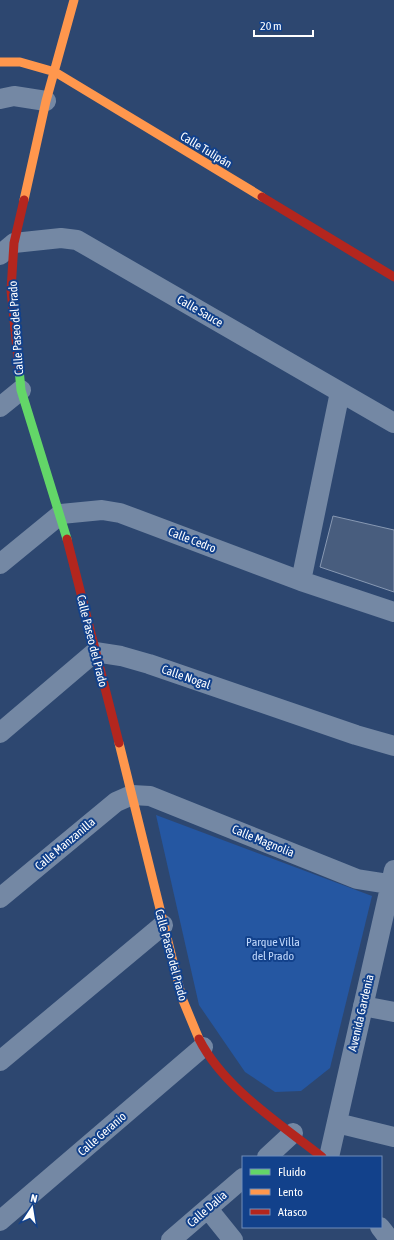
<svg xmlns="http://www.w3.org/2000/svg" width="394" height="1240" font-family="'Asap Condensed',sans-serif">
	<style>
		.green { fill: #2557a2 }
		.building { fill: #485d7e; stroke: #8899b3 }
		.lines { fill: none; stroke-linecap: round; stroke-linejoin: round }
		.street { stroke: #7488a4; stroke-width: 20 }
		.fast { stroke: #63d668; stroke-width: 9 }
		.slow { stroke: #ff974d; stroke-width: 9 }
		.jam { stroke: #b3261e; stroke-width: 9 }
		.labels { text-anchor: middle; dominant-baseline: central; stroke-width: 4; stroke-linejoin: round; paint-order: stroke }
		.street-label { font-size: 12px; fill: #fff; stroke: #12418b }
		.park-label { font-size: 12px; fill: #c0d8fc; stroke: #12418b }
	</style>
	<rect width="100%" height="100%" fill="#2d4770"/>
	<path class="green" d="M 156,815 L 372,896 L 330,1068 L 301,1091 L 275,1092 L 245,1072 L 199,1005 Z"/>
	<path class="building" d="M 333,516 L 394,530 L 394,592 L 320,567 Z"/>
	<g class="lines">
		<path class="street" d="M 0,99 L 14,96 L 46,101
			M 0,255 L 14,243 L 61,238 L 77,240 L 394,423
			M 0,407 L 21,390
			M 0,564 L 61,514 L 102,510 L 120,513 L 301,581 L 394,612
			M 301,581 L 340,392
			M 0,733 L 95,652 L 121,656 L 149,664 L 356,735 L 394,746
			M 0,898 L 116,802 L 132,795 L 150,796 L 357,879 L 394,885
			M 363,1006 L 394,1012
			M 0,1061 L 163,925
			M 337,1123 L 394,1137
			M 267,1157 L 293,1133
			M 329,1157 L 394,870
			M 208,1209 L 233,1240
			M 0,1221 L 203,1047
			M 380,1227 L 390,1240
			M 171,1240 L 243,1178"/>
		<path class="fast" d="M 19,369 L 21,390 L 67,539"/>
		<path class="slow" d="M 0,62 L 20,62 L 55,72 L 262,197
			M 24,200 L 46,101 L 74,0
			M 119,743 L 182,998 L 199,1039"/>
		<path class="jam" d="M 262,197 L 394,277
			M 19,369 L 11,290 L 14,243 L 24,200
			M 67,539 L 119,743
			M 199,1039 C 224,1088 279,1123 322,1157"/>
	</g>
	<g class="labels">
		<g class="street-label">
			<text transform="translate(206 150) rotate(31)">Calle Tulipán</text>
			<text transform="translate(200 311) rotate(30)">Calle Sauce</text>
			<text transform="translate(16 328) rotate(-94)">Calle Paseo del Prado</text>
			<text transform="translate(192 540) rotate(21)">Calle Cedro</text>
			<text transform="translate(92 641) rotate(76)">Calle Paseo del Prado</text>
			<text transform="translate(186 677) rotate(19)">Calle Nogal</text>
			<text transform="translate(263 841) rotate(22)">Calle Magnolia</text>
			<text transform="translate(65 844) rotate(-40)">Calle Manzanilla</text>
			<text transform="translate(171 955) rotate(75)">Calle Paseo del Prado</text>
			<text transform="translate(361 1013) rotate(-77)">Avenida Gardenia</text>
			<text transform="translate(102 1134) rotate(-41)">Calle Geranio</text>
			<text transform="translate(207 1209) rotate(-41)">Calle Dalia</text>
		</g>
		<g class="park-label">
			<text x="273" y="942">Parque Villa<tspan x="273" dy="14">del Prado</tspan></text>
		</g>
	</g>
	<rect x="242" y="1156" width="140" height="72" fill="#12418b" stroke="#718db9"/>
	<rect x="250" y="1169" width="20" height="6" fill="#63d668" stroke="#718db9"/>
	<text x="278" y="1176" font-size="12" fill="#ffffff">Fluido</text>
	<rect x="250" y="1189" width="20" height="6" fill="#ff974d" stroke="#718db9"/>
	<text x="278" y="1196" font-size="12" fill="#ffffff">Lento</text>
	<rect x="250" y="1209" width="20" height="6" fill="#b3261e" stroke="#718db9"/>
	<text x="278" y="1216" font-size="12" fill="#ffffff">Atasco</text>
	<g transform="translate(32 1208) rotate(12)" stroke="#12418b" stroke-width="3" paint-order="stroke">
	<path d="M0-3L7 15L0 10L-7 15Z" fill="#ffffff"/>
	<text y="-6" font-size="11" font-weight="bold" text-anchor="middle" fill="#ffffff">N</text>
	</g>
	<path d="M254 30v6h59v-6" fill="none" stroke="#ffffff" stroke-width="2"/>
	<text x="260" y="30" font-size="12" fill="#ffffff" stroke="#12418b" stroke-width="3" paint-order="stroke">20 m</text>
</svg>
